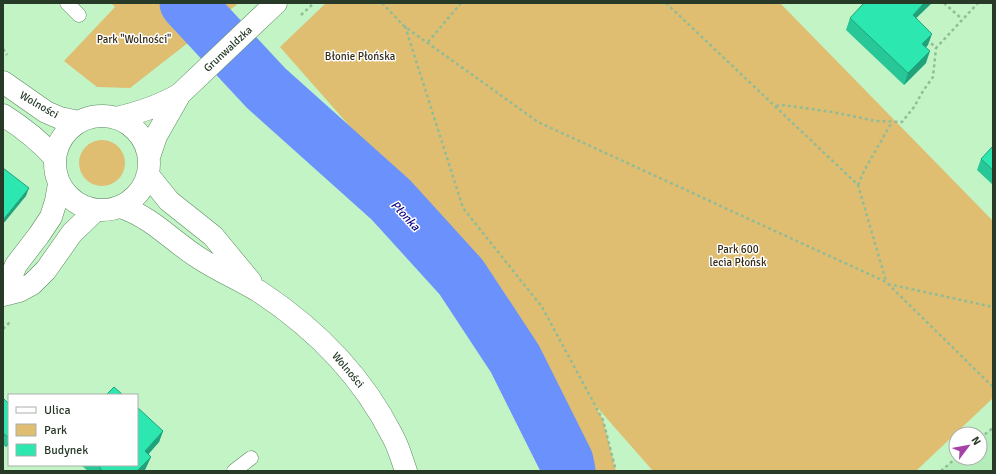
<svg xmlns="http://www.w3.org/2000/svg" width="996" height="474" font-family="Signika,sans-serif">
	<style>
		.built { fill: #b4edb9 }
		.green { fill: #dfbe71 }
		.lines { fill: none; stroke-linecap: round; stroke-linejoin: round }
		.river { stroke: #6b92fc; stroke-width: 55 }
		.lane-casing { stroke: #5b895f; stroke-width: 15 }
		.street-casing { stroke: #5b895f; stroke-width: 23 }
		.secondary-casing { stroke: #5b895f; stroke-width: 23 }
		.path { stroke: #93bc96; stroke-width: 2.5; stroke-dasharray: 3 3; stroke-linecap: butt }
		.lane { stroke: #fff; stroke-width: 14 }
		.street { stroke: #fff; stroke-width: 22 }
		.secondary { stroke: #fff; stroke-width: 22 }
		.wall { fill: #27c797 }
		.shaded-wall { fill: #20a27b }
		.building { fill: #2de7b0; stroke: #20a27b }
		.labels { text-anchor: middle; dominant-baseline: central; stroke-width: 3; stroke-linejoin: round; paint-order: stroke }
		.park-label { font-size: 11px; fill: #352b15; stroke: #fff }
		.street-label { font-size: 11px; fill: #273a28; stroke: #fff }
		.water-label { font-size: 12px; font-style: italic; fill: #0b0085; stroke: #fff }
	</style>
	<rect width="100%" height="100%" fill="#c2f4c6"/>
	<path class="built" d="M 993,428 L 993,471 L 941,471 L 956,458 L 980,458 L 980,438 Z"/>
	<path class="green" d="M 111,3 L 239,3 L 130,88 L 97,87 L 64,61 L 115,7 Z
		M 326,3 L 780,3 L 993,221 L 993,398 L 916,471 L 653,471 L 595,405 L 603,420 L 616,471 L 583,471 L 581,457 L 493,289 L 280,47 Z
		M79 163a23 23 0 1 1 46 0a23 23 0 1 1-46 0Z"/>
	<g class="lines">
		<path class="river" d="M 187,3 L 266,88 L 391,200 L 461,277 L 515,359 L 566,461 L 568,471"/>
		<defs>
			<path id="lane" d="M 67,3 L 79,15
				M 234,471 L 251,458"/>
			<path id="street" d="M 4,294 L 16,265 L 39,235 L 51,217 L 56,201 L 59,184
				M 3,295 L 19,291 L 32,284 L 46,270 L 72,233 L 96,210"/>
			<path id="secondary" d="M 3,82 L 46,112 L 60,118 L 79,122
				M 3,115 C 22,127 40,141 55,158
				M55 163a47 47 0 1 1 94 0a47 47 0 1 1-94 0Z
				M 116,118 C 138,113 160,106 180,94 L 276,3
				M 149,157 L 156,136 L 180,94
				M 148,175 L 169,201 L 213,236 L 251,282
				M 121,207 C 153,218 172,241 199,258 C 219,271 240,280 260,292 C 316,329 363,377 393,437 C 399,448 402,460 406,471"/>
		</defs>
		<use href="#lane" class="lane-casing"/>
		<use href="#street" class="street-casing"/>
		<use href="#secondary" class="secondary-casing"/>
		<path class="path" d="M 382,3 L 404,26 L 538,122 L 886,282 L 993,387
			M 666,3 L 858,185 L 886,281
			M 944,3 L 962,19
			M 301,15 L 314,3
			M 405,26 L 463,208 L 542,307 L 603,420 L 616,471
			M 927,39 L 936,48 L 978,3
			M 428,42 L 461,3
			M 3,49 L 7,55
			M 776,106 L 783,105 L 832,112 L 876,121 L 902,122 L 914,107 L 923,91 L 933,77 L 936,48
			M 858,185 L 865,169 L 892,122
			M 888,284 L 993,307
			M 3,329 L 10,322
			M 980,438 L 993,428
			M 941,471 L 956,458"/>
		<use href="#lane" class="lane"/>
		<use href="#street" class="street"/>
		<use href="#secondary" class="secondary"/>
	</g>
	<path class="wall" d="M 850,18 L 916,19 L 928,45 L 926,47 L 926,63 L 904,85 L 846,30 Z
		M 993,146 L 993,185 L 977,170 L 981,159 Z
		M 3,398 L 9,404 L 9,444 L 6,447 L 3,445 Z
		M 163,431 L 159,442 L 148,454 L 146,468 L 144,471 L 88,471 L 81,465 L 137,465 Z"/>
	<path class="shaded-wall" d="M 924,3 L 932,3 L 908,26 L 913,15 Z
		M 932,34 L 928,45 L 918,55 L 922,44 Z
		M 930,51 L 926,63 L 904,85 L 908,73 Z
		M 29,188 L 26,196 L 3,224 L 3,220 Z
		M 163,431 L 159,442 L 141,463 L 145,451 Z
		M 9,439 L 9,444 L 6,447 Z
		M 151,457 L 146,468 L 144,471 L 137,471 Z"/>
	<path class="building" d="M 864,3 L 924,3 L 913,15 L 932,34 L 922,44 L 930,51 L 908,73 L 850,18 Z
		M 993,146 L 993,170 L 981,159 Z
		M 3,168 L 29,188 L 3,220 Z
		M 114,387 L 123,395 L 106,395 Z
		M 3,398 L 9,404 L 9,438 L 3,433 Z
		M 137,407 L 163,431 L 145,451 L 151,457 L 137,471 L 103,471 L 100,468 L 100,467 L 98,465 L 137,465 Z"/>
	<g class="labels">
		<g class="park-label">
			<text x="134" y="39">Park "Wolności"</text>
			<text x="360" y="56">Błonie Płońska</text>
			<text x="738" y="249">Park 600<tspan x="738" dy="13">lecia Płońsk</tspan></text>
		</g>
		<g class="street-label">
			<text transform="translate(228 49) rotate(-43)">Grunwaldzka</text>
			<text transform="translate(39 105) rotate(30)">Wolności</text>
			<text transform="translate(348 370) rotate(50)">Wolności</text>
		</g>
		<g class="water-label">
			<text transform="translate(405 216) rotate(47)">Płonka</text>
		</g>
	</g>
	<rect width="996" height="474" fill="none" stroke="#273a28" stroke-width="8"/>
	<rect x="8" y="394" width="130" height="72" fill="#ffffff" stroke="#a9b0a9"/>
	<rect x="16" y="407" width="20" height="6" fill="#ffffff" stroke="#a9b0a9"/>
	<text x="44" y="414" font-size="12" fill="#273a28">Ulica</text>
	<rect x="16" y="424" width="20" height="12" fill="#dfbe71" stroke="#a9b0a9"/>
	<text x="44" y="434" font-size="12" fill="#273a28">Park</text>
	<rect x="16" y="444" width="20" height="12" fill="#2de7b0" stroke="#a9b0a9"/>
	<text x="44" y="454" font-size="12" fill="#273a28">Budynek</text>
	<g transform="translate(968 446) rotate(58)"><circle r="19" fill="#ffffff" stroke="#a9b0a9"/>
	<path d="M0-3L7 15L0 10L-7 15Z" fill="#a541a7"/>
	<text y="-6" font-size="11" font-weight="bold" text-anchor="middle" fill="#273a28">N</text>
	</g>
</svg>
